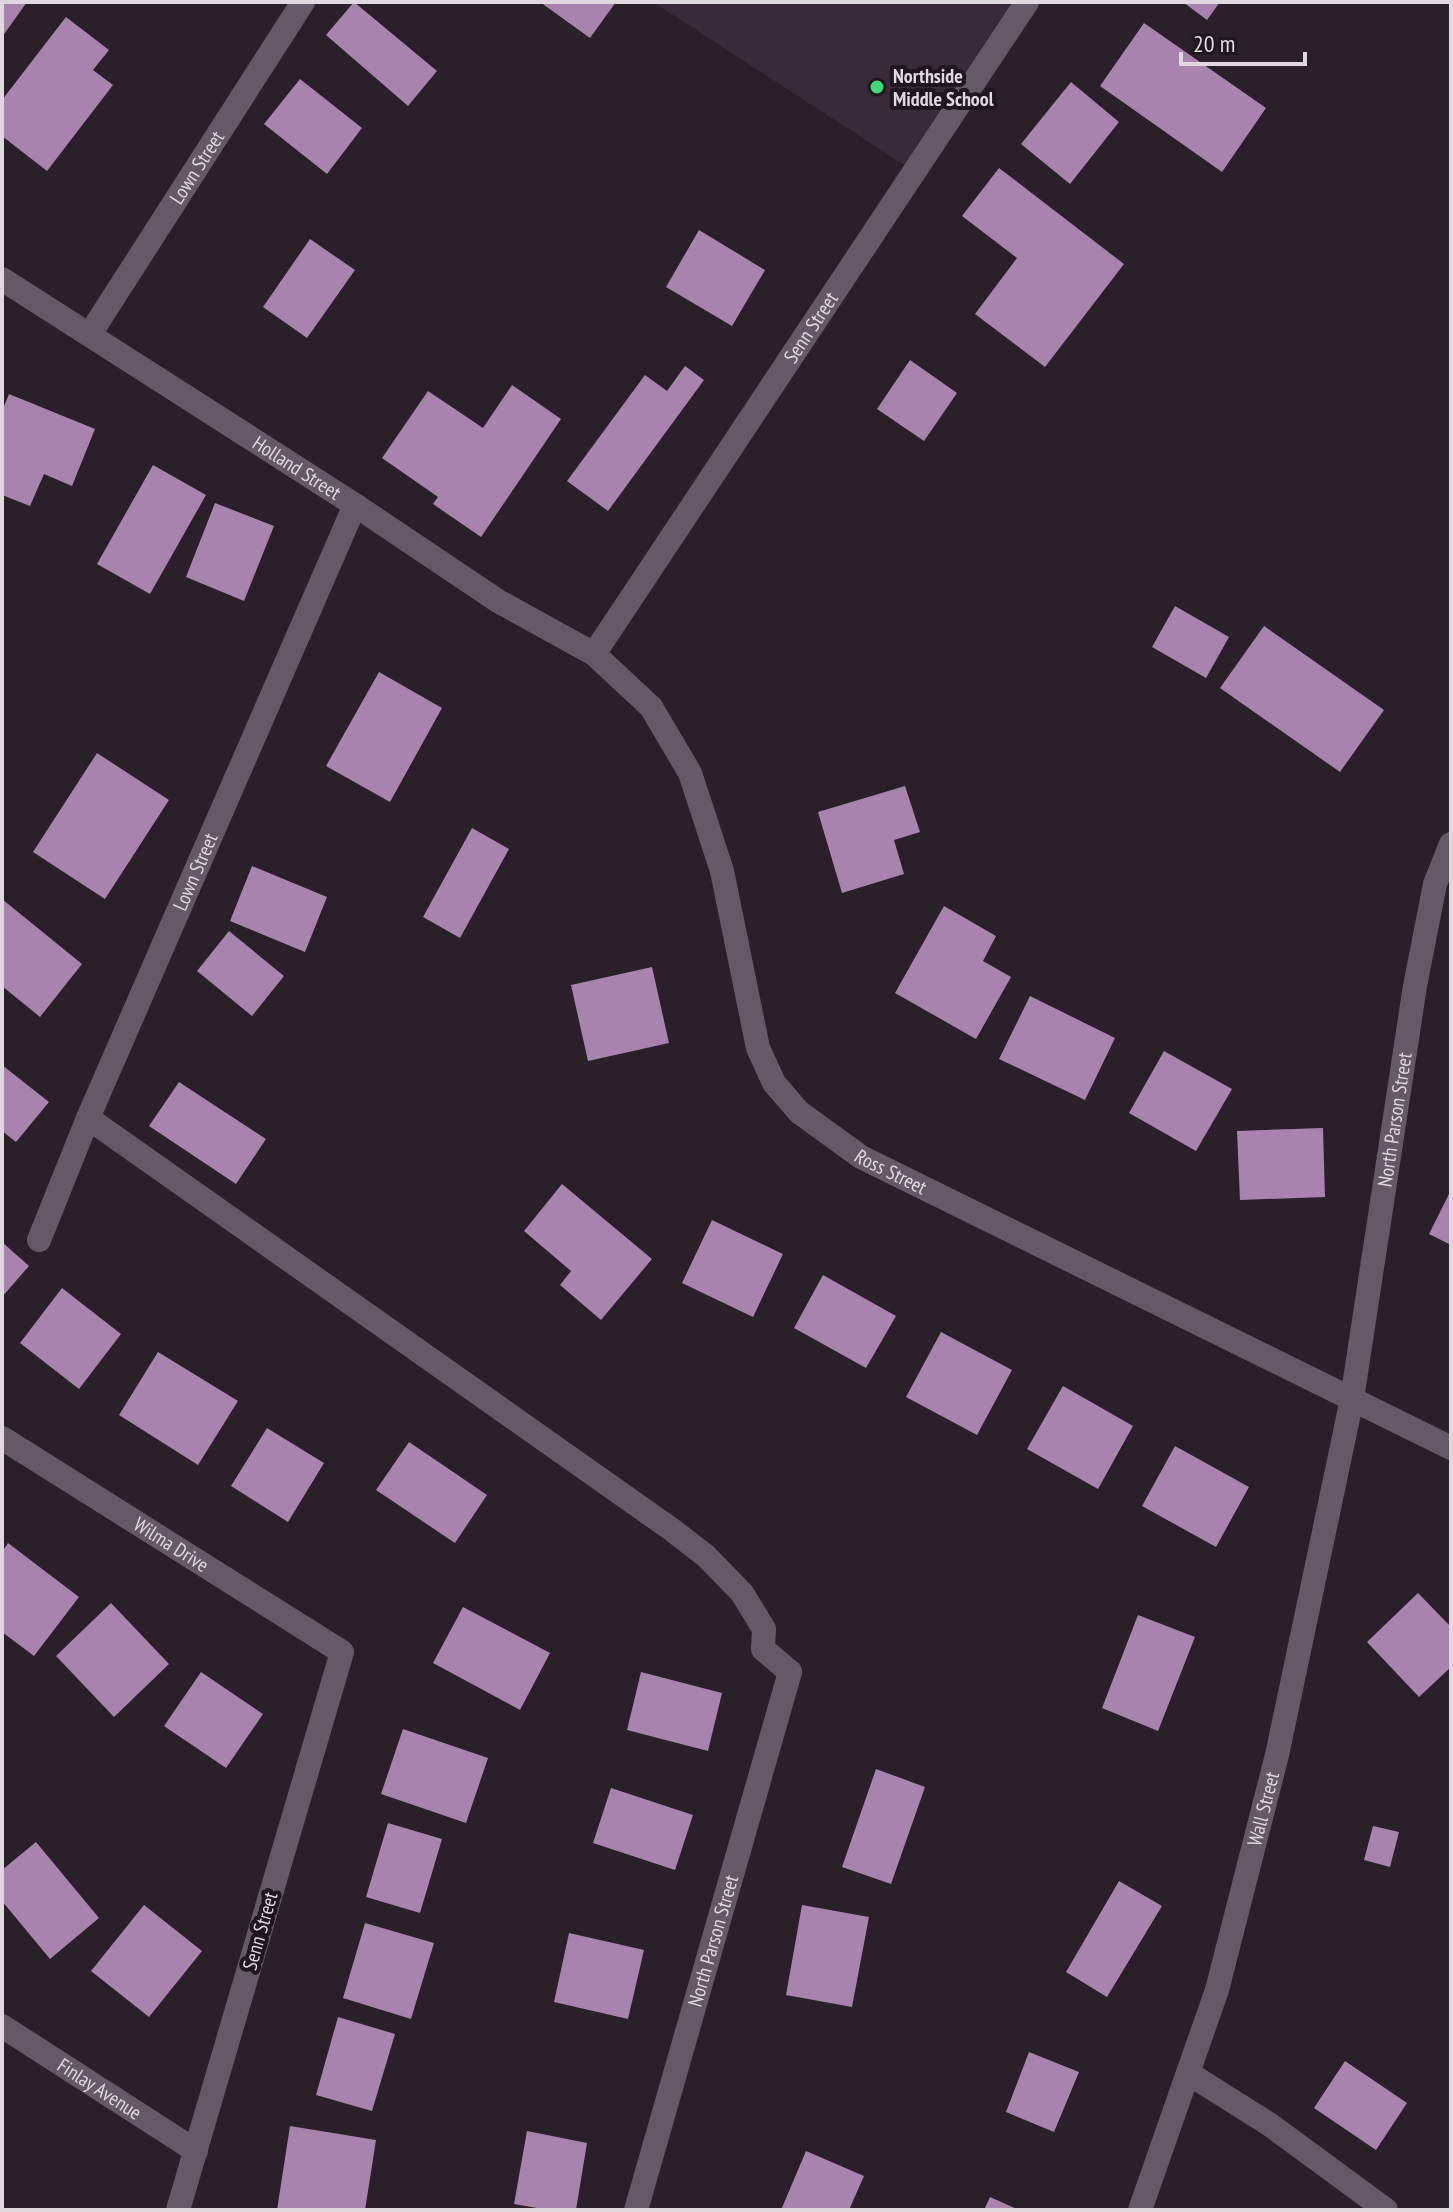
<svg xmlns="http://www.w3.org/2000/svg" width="1453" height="2212" font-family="'PT Sans Narrow',sans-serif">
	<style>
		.built { fill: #372b38 }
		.building { fill: #a883ad }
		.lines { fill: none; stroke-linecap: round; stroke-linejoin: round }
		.lane { stroke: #645a66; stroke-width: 24 }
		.street { stroke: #645a66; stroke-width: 24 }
		.poi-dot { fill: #43d77b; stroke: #1f1720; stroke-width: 3 }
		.labels { text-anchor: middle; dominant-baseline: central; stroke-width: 8; stroke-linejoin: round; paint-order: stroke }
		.poi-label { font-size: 20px; font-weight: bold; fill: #dfd9df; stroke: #1f1720; text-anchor: start }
		.street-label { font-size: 20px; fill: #dfd9df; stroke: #1f1720 }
	</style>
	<rect width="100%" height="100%" fill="#29202a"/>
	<path class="built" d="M 653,2 L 1027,2 L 915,172 Z"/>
	<path class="building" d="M 2,2 L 27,2 L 2,37 Z
		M 354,2 L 437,71 L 408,106 L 326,35 Z
		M 540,2 L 616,2 L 590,38 Z
		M 1183,2 L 1220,2 L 1207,20 Z
		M 66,17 L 109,50 L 93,70 L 113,85 L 47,171 L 2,136 L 2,100 Z
		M 1144,23 L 1266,108 L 1222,172 L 1100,86 Z
		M 300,79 L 362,128 L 327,174 L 264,124 Z
		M 1071,82 L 1119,122 L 1070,184 L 1021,144 Z
		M 999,168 L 1124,264 L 1045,367 L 975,314 L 1017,258 L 962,216 Z
		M 699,230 L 765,270 L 732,326 L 666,287 Z
		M 310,239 L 355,270 L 307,338 L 263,307 Z
		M 910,360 L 957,393 L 924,441 L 877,409 Z
		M 685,366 L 704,380 L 608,511 L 567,481 L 645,375 L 667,391 Z
		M 512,385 L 561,419 L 481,537 L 433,504 L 438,497 L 382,458 L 428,391 L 483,428 Z
		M 9,394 L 95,429 L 72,486 L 44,474 L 30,506 L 2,495 L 2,411 Z
		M 153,465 L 206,495 L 150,594 L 97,564 Z
		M 215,503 L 274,526 L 244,601 L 186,577 Z
		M 1175,606 L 1229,637 L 1206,678 L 1152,647 Z
		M 1264,626 L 1384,710 L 1340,772 L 1220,688 Z
		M 379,672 L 442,708 L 390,802 L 326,766 Z
		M 97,753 L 169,800 L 105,899 L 33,852 Z
		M 905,786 L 920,832 L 894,840 L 904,874 L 842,893 L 818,812 Z
		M 472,828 L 509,849 L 460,938 L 423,917 Z
		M 252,866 L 327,897 L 305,952 L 230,921 Z
		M 2,899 L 82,964 L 40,1017 L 2,986 Z
		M 944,906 L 996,936 L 983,961 L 1011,977 L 976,1039 L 895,993 Z
		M 229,931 L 284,976 L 252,1016 L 197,971 Z
		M 652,967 L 669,1043 L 588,1061 L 571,985 Z
		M 1030,996 L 1115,1038 L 1085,1100 L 999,1059 Z
		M 1164,1051 L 1232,1089 L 1196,1151 L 1129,1113 Z
		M 2,1065 L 49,1102 L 16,1142 L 2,1131 Z
		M 179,1082 L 266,1139 L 236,1184 L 149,1126 Z
		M 1323,1128 L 1325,1197 L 1240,1200 L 1237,1131 Z
		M 562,1184 L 652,1259 L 601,1320 L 560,1285 L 571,1271 L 524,1231 Z
		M 1451,1190 L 1451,1245 L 1429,1234 Z
		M 712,1220 L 783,1254 L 753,1317 L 682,1283 Z
		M 2,1242 L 29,1266 L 2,1297 Z
		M 823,1275 L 896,1316 L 866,1368 L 794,1328 Z
		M 62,1288 L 121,1334 L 79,1389 L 20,1343 Z
		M 941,1332 L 1012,1370 L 977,1435 L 906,1397 Z
		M 158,1352 L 238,1401 L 198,1465 L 119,1415 Z
		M 1063,1386 L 1133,1426 L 1098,1489 L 1027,1449 Z
		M 267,1428 L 324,1463 L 288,1522 L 231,1486 Z
		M 409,1442 L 487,1495 L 455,1543 L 376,1490 Z
		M 1175,1446 L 1249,1487 L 1216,1547 L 1142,1506 Z
		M 8,1543 L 79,1597 L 34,1656 L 2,1632 L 2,1552 Z
		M 1418,1593 L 1451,1627 L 1451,1667 L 1419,1697 L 1367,1642 Z
		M 111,1603 L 169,1664 L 114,1717 L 56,1656 Z
		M 463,1607 L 550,1653 L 520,1710 L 433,1663 Z
		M 1138,1615 L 1195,1637 L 1158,1731 L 1102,1708 Z
		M 201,1672 L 263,1714 L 226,1768 L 164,1726 Z
		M 641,1672 L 722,1693 L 708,1751 L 627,1730 Z
		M 403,1729 L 488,1758 L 466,1823 L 381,1794 Z
		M 876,1769 L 925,1787 L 891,1884 L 842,1867 Z
		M 611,1788 L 693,1815 L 675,1870 L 593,1843 Z
		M 388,1823 L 442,1839 L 420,1913 L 366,1897 Z
		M 1373,1826 L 1399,1832 L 1390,1867 L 1364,1860 Z
		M 36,1842 L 99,1918 L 50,1959 L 2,1901 L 2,1870 Z
		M 1119,1881 L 1162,1906 L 1107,1997 L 1066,1972 Z
		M 144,1905 L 202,1951 L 149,2017 L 91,1971 Z
		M 802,1905 L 869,1917 L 852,2007 L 786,1995 Z
		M 365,1923 L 434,1943 L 411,2019 L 343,1998 Z
		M 569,1933 L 644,1950 L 628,2019 L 554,2002 Z
		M 338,2017 L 395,2034 L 372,2111 L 316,2095 Z
		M 1029,2052 L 1079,2072 L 1054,2132 L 1006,2112 Z
		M 1345,2061 L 1407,2103 L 1376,2150 L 1314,2108 Z
		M 290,2126 L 376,2140 L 365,2210 L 277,2210 Z
		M 527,2131 L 587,2143 L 576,2210 L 549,2210 L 514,2204 Z
		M 806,2151 L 864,2176 L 849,2210 L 781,2210 Z
		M 990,2197 L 1019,2210 L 984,2210 Z"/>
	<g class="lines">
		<path class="lane" d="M 88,1118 L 671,1529 L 706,1556 L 742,1593 L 764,1629 L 763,1649 L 790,1672
			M 1188,2073 L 1269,2124 L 1386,2210"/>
		<g class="street">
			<path id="s1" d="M 2,279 L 355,505 L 498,601 L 594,654 L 651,707 L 690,773 L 722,871 L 758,1048 L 774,1083 L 799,1112 L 861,1157 L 1451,1448"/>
			<path id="s2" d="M 90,334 L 303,2"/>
			<path id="s3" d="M 594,654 L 1027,2"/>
			<path id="s4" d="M 39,1240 L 88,1118 L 355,505"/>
			<path id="s5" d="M 2,1438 L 342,1652 L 178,2210"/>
			<path id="s6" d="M 2,2026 L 196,2151"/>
			<path id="s7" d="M 636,2210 L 790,1672"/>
			<path id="s8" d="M 1140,2210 L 1217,1990 L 1277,1755 L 1352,1399 L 1415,986 L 1435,884 L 1451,844"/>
		</g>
	</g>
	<circle class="poi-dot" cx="877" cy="87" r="8"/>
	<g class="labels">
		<g class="poi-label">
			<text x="893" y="76">Northside<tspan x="893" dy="23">Middle School</tspan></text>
		</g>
		<g class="street-label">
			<text stroke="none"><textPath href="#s2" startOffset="198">Lown Street</textPath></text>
			<text stroke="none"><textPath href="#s3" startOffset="392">Senn Street</textPath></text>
			<text stroke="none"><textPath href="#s1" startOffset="350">Holland Street</textPath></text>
			<text stroke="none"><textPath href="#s4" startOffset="400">Lown Street</textPath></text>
			<text stroke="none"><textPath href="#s8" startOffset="1122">North Parson Street</textPath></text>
			<text stroke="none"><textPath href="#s1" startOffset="1326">Ross Street</textPath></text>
			<text stroke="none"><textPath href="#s5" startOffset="200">Wilma Drive</textPath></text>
			<text stroke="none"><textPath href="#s8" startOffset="420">Wall Street</textPath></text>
			<text transform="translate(260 1931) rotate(-74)">Senn Street</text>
			<text stroke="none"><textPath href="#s7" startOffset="280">North Parson Street</textPath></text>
			<text stroke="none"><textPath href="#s6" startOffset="116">Finlay Avenue</textPath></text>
		</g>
	</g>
	<rect width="1453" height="2212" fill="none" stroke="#dfd9df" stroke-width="8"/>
	<path d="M1181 52v12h124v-12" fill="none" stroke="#dfd9df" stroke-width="4"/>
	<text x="1193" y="52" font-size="24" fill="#dfd9df" stroke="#1f1720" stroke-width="6" paint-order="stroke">20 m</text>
</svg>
